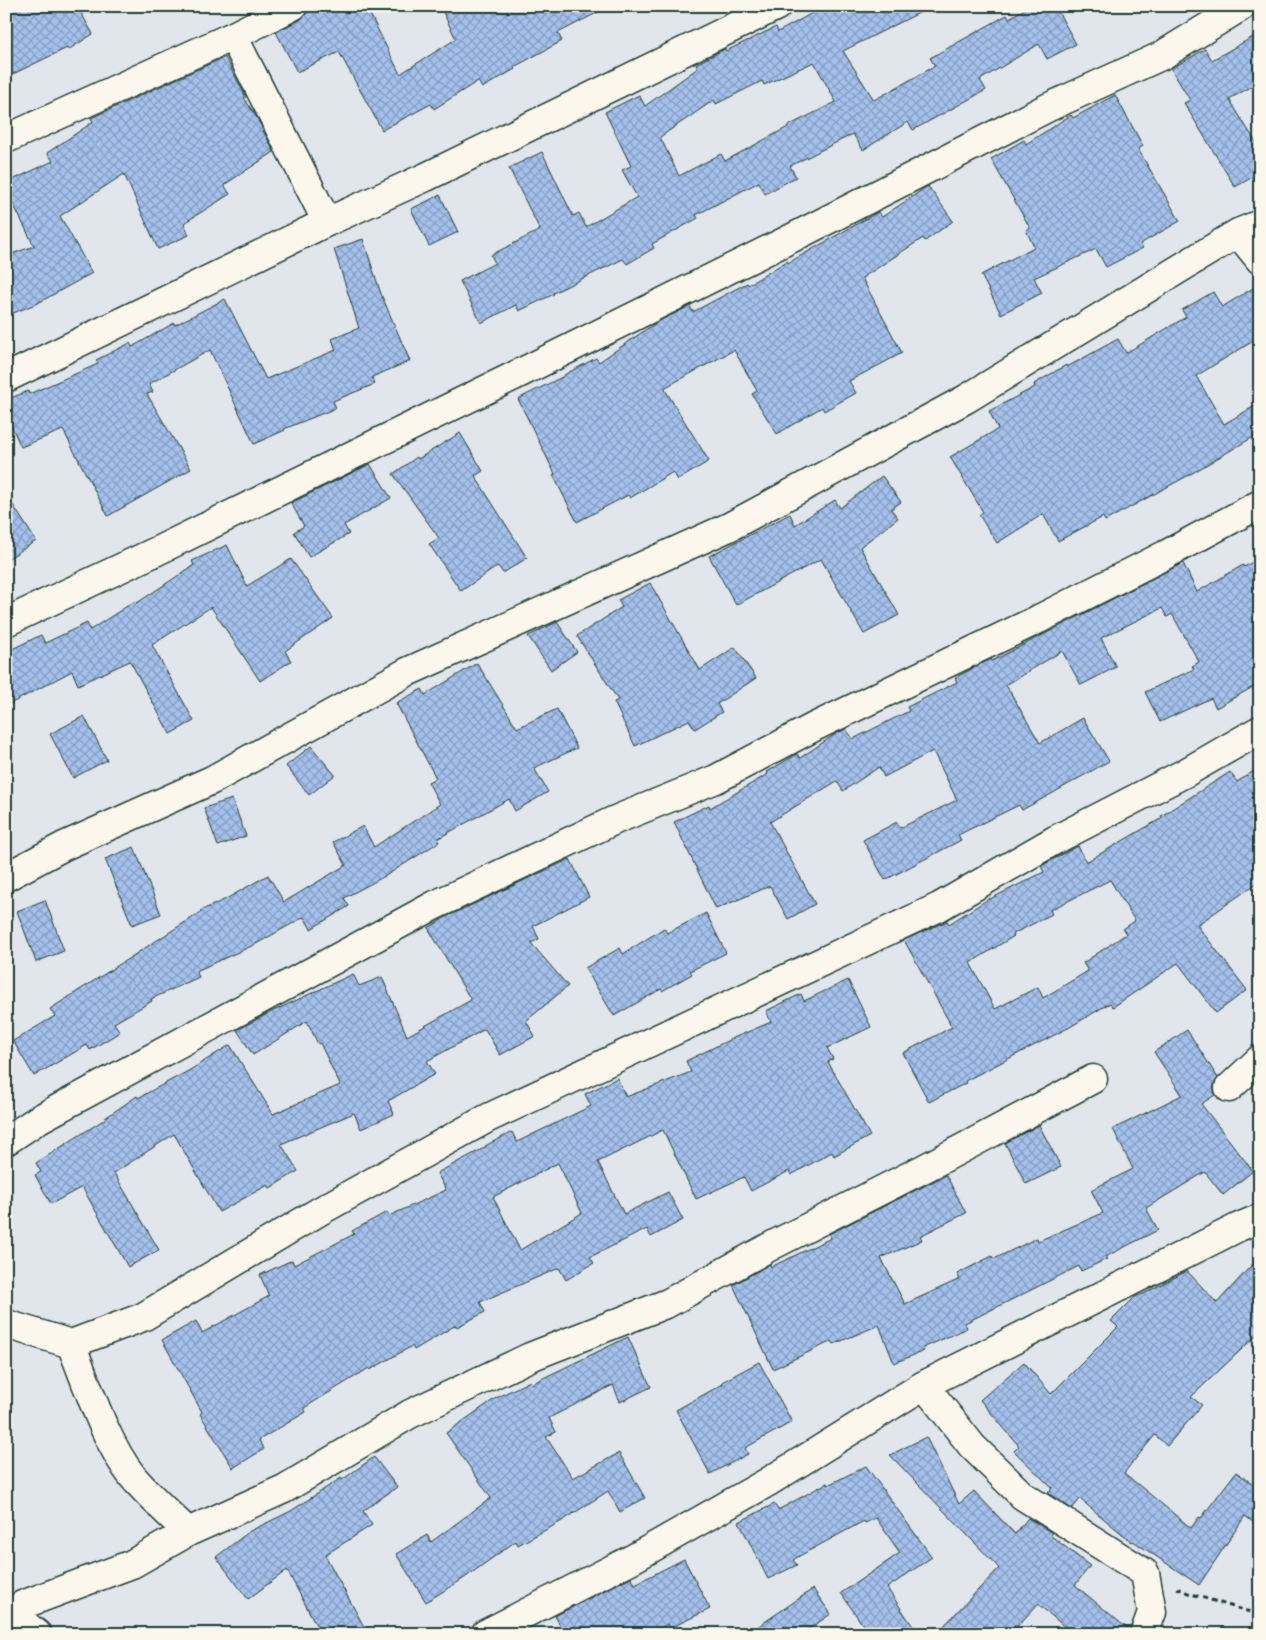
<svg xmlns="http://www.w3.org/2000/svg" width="1266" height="1640" font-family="Mali,sans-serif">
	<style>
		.building { fill: url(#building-cross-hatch); stroke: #1f3d34; fill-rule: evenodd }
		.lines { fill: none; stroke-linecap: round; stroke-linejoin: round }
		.minor-casing { stroke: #1f3d34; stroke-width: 31 }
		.path { stroke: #1f3d34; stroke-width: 3; stroke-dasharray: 5 4; stroke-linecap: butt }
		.minor { stroke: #fbf7ec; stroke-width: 28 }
	</style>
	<defs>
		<pattern id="building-cross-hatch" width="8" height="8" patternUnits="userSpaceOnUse" patternTransform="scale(1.25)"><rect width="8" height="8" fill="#a5c0ed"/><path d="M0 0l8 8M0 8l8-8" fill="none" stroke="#869dc1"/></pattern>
	</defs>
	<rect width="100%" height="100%" fill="#e1e6ec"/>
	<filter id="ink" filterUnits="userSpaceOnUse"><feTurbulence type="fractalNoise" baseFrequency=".02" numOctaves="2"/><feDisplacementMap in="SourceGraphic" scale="10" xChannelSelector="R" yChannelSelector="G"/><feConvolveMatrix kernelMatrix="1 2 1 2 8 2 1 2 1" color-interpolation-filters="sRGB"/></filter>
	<g filter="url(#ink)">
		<path class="building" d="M 6,6 L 77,6 L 93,34 L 68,50 L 67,48 L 13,74 L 6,61 Z
			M 309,6 L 366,6 L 400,74 L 456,39 L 440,6 L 610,6 L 558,33 L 562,41 L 514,67 L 515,69 L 482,88 L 478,81 L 434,109 L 431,104 L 382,130 L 339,52 L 297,72 L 276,32 L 300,20 L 306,14 Z
			M 825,6 L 933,6 L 843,51 L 874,100 L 935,66 L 930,58 L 1007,15 L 1009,18 L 1030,6 L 1055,6 L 1076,44 L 1047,59 L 1039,44 L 980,80 L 986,90 L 913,130 L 908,122 L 863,150 L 853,134 L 790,166 L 796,177 L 765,194 L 759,182 L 696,215 L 698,218 L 652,244 L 654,248 L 627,264 L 623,259 L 553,293 L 554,294 L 519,311 L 516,305 L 481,323 L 460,281 L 495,263 L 491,255 L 540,230 L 509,168 L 542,152 L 573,216 L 579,213 L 586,227 L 637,197 L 622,170 L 631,166 L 605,112 L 639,95 L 645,106 L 698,68 L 696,64 L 725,49 L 726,51 L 776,27 L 778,32 ZM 814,62 L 836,102 L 788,126 L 788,127 L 725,161 L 721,154 L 679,176 L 660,137 L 714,100 L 716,104 L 762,81 L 764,85 Z
			M 1260,33 L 1260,82 L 1229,99 L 1260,149 L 1260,173 L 1235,187 L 1184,103 L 1190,100 L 1171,69 L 1205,49 L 1212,60 Z
			M 225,57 L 246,97 L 244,98 L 257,118 L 274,152 L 224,185 L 230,194 L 184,223 L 189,235 L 158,249 L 124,174 L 60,216 L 92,273 L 38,303 L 6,316 L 6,256 L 34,246 L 6,189 L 6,183 L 53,161 L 47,153 L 93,122 L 91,118 Z
			M 1115,95 L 1143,146 L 1138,149 L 1180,221 L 1140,244 L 1143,248 L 1106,267 L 1096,249 L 1034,278 L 1042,293 L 1001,314 L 981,275 L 1034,247 L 1026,230 L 1030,228 L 991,159 L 1024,140 L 1026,144 L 1071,115 L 1073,118 Z
			M 928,186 L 953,221 L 925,241 L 923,238 L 862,278 L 902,353 L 849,381 L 856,393 L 824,411 L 822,407 L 777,434 L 752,394 L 757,391 L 734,350 L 664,388 L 709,461 L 678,480 L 673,472 L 630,498 L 628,495 L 577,522 L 553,475 L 555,474 L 518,399 L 564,376 L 564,375 L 596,358 L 599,362 L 657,322 L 690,306 L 693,312 L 747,283 L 748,285 L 787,261 L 788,263 L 878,212 L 882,217 Z
			M 440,195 L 458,232 L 429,246 L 411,209 Z
			M 363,239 L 381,294 L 410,361 L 372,377 L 375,384 L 333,401 L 336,408 L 284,429 L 285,430 L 254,444 L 210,350 L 149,384 L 153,392 L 147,394 L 191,469 L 108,516 L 63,430 L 21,447 L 6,414 L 6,400 L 28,391 L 29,394 L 98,364 L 96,360 L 130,343 L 132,347 L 174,323 L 175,325 L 225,299 L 266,379 L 336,350 L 332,339 L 359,328 L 334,249 Z
			M 1260,284 L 1260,337 L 1196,376 L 1224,424 L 1260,403 L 1260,433 L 1189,475 L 1105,521 L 1103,517 L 1058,541 L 1043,514 L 997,543 L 979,515 L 983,512 L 950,457 L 998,429 L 989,411 L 1035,387 L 1034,384 L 1066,365 L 1067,367 L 1118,339 L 1126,353 L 1186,317 L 1182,310 L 1213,292 L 1222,307 Z
			M 460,433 L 483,471 L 475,476 L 527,558 L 503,573 L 498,566 L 461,591 L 429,544 L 439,538 L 393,474 L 417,457 L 418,459 Z
			M 370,464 L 391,498 L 344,525 L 349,534 L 309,557 L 294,532 L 304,526 L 291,503 Z
			M 882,476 L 901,502 L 891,509 L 898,518 L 860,547 L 899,615 L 864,634 L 821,559 L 736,605 L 709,556 L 790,514 L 795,525 L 835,500 L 840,508 Z
			M 6,494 L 36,541 L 6,560 Z
			M 227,545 L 247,586 L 291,559 L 333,618 L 285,651 L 291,661 L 260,681 L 211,607 L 152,645 L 194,721 L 170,734 L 130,661 L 78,685 L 72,671 L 6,706 L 6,652 L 41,635 L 45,643 L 87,623 L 90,630 L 135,601 L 137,603 L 194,565 L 192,561 Z
			M 1260,558 L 1260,683 L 1216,708 L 1211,698 L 1160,722 L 1145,692 L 1194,669 L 1192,666 L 1199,662 L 1172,614 L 1167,617 L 1162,608 L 1101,638 L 1116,667 L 1081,685 L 1062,651 L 1006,685 L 1040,743 L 1083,718 L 1109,761 L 1053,793 L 1022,810 L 1019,805 L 958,835 L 961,840 L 885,880 L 863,840 L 897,822 L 900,828 L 957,800 L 933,751 L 884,777 L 879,767 L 843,791 L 837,781 L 770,822 L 815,904 L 788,919 L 770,886 L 716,909 L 674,822 L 709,805 L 710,808 L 768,774 L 767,772 L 797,754 L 800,758 L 837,733 L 846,729 L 853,739 L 909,711 L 907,707 L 957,682 L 955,678 L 971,669 L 991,659 L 992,661 L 1183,563 L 1197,592 L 1243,565 L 1244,567 Z
			M 650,583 L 700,670 L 735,647 L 756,678 L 717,704 L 722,712 L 695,729 L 689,720 L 635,746 L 614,702 L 618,700 L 577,636 L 622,607 L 618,600 Z
			M 557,622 L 577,652 L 551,670 L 528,636 Z
			M 477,663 L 517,728 L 557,709 L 577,748 L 534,768 L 548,792 L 515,811 L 509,799 L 437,839 L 439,842 L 387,875 L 344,898 L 349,906 L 311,929 L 304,917 L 256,944 L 196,971 L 199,977 L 151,999 L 152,1001 L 114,1023 L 120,1032 L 90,1050 L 87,1045 L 34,1076 L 13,1041 L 55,1016 L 50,1009 L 201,912 L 200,911 L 226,899 L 268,875 L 284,902 L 346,865 L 333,842 L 363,826 L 374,847 L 440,804 L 428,782 L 436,778 L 396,703 L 422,689 L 425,695 Z
			M 84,716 L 107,760 L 73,778 L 50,734 Z
			M 311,746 L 335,775 L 309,795 L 286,766 Z
			M 1260,767 L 1260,881 L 1197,925 L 1247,990 L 1216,1013 L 1178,963 L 1113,1007 L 1110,1003 L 1070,1027 L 965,1081 L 966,1083 L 929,1102 L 903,1053 L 952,1027 L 904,940 L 947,921 L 949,924 L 990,898 L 990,899 L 1044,872 L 1041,866 L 1078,846 L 1086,862 L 1162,818 L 1161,816 L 1230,772 L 1237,782 ZM 1110,880 L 1135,921 L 1123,929 L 1126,934 L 1083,963 L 1088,971 L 1043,998 L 1038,987 L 995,1009 L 970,963 L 1014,936 L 1013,934 L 1052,914 L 1050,910 Z
			M 232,799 L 246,836 L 218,846 L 204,808 Z
			M 134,847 L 161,914 L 132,925 L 105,859 Z
			M 570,859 L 589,897 L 533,926 L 539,939 L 531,943 L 568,986 L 526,1021 L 535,1036 L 500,1055 L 485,1029 L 427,1061 L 435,1074 L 388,1101 L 394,1114 L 361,1129 L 354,1113 L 281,1144 L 298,1171 L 270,1188 L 268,1185 L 219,1212 L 174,1134 L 114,1173 L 159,1250 L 128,1267 L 82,1187 L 51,1204 L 35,1175 L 41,1172 L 36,1163 L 105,1119 L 105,1118 L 137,1096 L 138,1098 L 190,1070 L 230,1045 L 273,1114 L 340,1085 L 320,1043 L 318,1044 L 307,1021 L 253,1055 L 237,1030 L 271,1012 L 353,974 L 359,986 L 382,977 L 407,1036 L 471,1000 L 428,928 L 448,916 Z
			M 45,900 L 64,951 L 36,962 L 17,911 Z
			M 706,913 L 726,953 L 690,971 L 692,974 L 662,991 L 661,989 L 614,1016 L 585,968 L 620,948 L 623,954 L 664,928 L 667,933 Z
			M 848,980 L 871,1027 L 827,1048 L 833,1059 L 828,1062 L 870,1136 L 834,1156 L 832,1152 L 791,1175 L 789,1171 L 751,1191 L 744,1177 L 696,1199 L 663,1130 L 598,1162 L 624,1214 L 668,1192 L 683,1220 L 651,1237 L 647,1229 L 590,1257 L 594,1263 L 566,1280 L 559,1268 L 480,1302 L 485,1312 L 457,1327 L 456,1325 L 414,1350 L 412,1346 L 370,1370 L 369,1368 L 304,1408 L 306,1412 L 259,1440 L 264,1449 L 233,1468 L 200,1414 L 202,1412 L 162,1340 L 196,1321 L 202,1333 L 269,1296 L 260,1275 L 292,1260 L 294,1265 L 354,1234 L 352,1231 L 387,1212 L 389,1216 L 446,1190 L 437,1173 L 486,1147 L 485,1146 L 512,1132 L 517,1142 L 591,1106 L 585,1094 L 617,1078 L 626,1097 L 691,1072 L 686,1061 L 731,1039 L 771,1022 L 766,1011 L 801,994 L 804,1001 ZM 558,1163 L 582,1213 L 520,1250 L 493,1197 Z
			M 1187,1030 L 1218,1078 L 1214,1084 L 1214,1091 L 1215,1095 L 1201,1104 L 1253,1171 L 1223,1195 L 1205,1172 L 1146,1208 L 1158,1230 L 1105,1257 L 1107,1259 L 1081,1271 L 1079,1266 L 965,1323 L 967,1328 L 923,1348 L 924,1351 L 894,1363 L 879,1325 L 834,1344 L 832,1341 L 773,1369 L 733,1285 L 770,1264 L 771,1267 L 831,1238 L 829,1234 L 946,1175 L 966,1213 L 920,1236 L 922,1240 L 881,1258 L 905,1304 L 960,1279 L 957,1274 L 992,1256 L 994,1259 L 1037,1238 L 1038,1241 L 1103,1213 L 1091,1190 L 1133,1169 L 1113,1129 L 1182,1095 L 1154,1052 Z
			M 1039,1125 L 1061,1167 L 1026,1184 L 1005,1143 Z
			M 1260,1256 L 1260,1332 L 1191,1397 L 1202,1405 L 1167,1446 L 1155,1435 L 1124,1473 L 1191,1528 L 1199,1517 L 1201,1518 L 1236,1472 L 1260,1489 L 1260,1527 L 1245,1516 L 1199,1585 L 1133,1541 L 1132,1542 L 1080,1499 L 1072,1509 L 1048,1493 L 1052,1488 L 1014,1451 L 1019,1446 L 980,1400 L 1024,1362 L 1051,1394 L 1118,1327 L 1111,1321 L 1135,1297 L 1143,1294 L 1187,1271 L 1217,1303 Z
			M 628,1337 L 651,1387 L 620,1402 L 613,1385 L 549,1418 L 556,1432 L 546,1437 L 573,1478 L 619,1453 L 645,1498 L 620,1512 L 608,1491 L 562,1521 L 518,1545 L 516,1541 L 463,1579 L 426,1602 L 396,1554 L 427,1535 L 431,1542 L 491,1498 L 446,1433 L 496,1398 L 530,1381 L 531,1384 Z
			M 759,1362 L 792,1422 L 745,1448 L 748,1454 L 710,1474 L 676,1410 L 723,1384 L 722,1382 Z
			M 926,1437 L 959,1504 L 974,1491 L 1015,1534 L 1028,1518 L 1052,1533 L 1050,1535 L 1090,1566 L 1075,1585 L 1129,1630 L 1129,1634 L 1073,1634 L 1038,1604 L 1010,1634 L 936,1634 L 999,1568 L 890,1455 Z
			M 374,1457 L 397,1487 L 363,1511 L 372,1525 L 325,1555 L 368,1634 L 321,1634 L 287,1570 L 248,1599 L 216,1557 L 250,1531 L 291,1511 L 341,1478 L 342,1480 Z
			M 866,1466 L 932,1557 L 887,1588 L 918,1634 L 869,1634 L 841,1593 L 900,1553 L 876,1518 L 865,1523 L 864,1521 L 801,1555 L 793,1560 L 797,1565 L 768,1579 L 739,1522 L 774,1504 L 778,1510 L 827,1483 L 828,1485 Z
			M 684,1559 L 710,1609 L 670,1628 L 668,1624 L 650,1634 L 565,1634 L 555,1616 L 631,1577 L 635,1584 Z
			M 813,1589 L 831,1614 L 801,1634 L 747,1634 Z"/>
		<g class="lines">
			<defs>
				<path id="minor" d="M 233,36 L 327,222
					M 6,139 L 233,36 L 293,6
					M 1238,233 L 1260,260
					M 6,378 L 327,222 L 426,177 L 777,6
					M 6,622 L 157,551 L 518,374 L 792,238 L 1049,107 L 1161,56 L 1242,6
					M 6,877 L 64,846 L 212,780 L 407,672 L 729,527 L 966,399 L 1238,233 L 1260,224
					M 1229,1088 L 1260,1059
					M 6,1141 L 39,1119 L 435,905 L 615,820 L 716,779 L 814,727 L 1037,620 L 1165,555 L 1260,504
					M 6,1324 L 71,1344 L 143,1317 L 320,1211 L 488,1118 L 939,907 L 1055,840 L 1185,773 L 1260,730
					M 71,1344 C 88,1386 105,1442 133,1477 C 150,1497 169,1514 188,1532
					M 37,1634 L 18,1619 L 18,1613 L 22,1605 L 132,1564 L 188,1532 L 284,1489 L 410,1414 L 530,1357 L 668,1303 L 773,1245 L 925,1168 L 1093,1079
					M 485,1634 L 634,1558 L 768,1482 L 924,1385
					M 1144,1634 L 1152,1612 L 1145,1573 L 1023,1496 L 972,1446 L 924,1385 L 1239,1227 L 1260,1218"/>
			</defs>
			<use href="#minor" class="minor-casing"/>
			<path class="path" d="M 1177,1588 L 1188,1593 L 1260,1615"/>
			<use href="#minor" class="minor"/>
		</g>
	</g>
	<rect width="1266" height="1640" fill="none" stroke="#fbf7ec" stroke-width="25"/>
	<rect x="12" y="12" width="1241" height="1615" fill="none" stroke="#1f3d34" stroke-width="2" filter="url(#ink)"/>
</svg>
